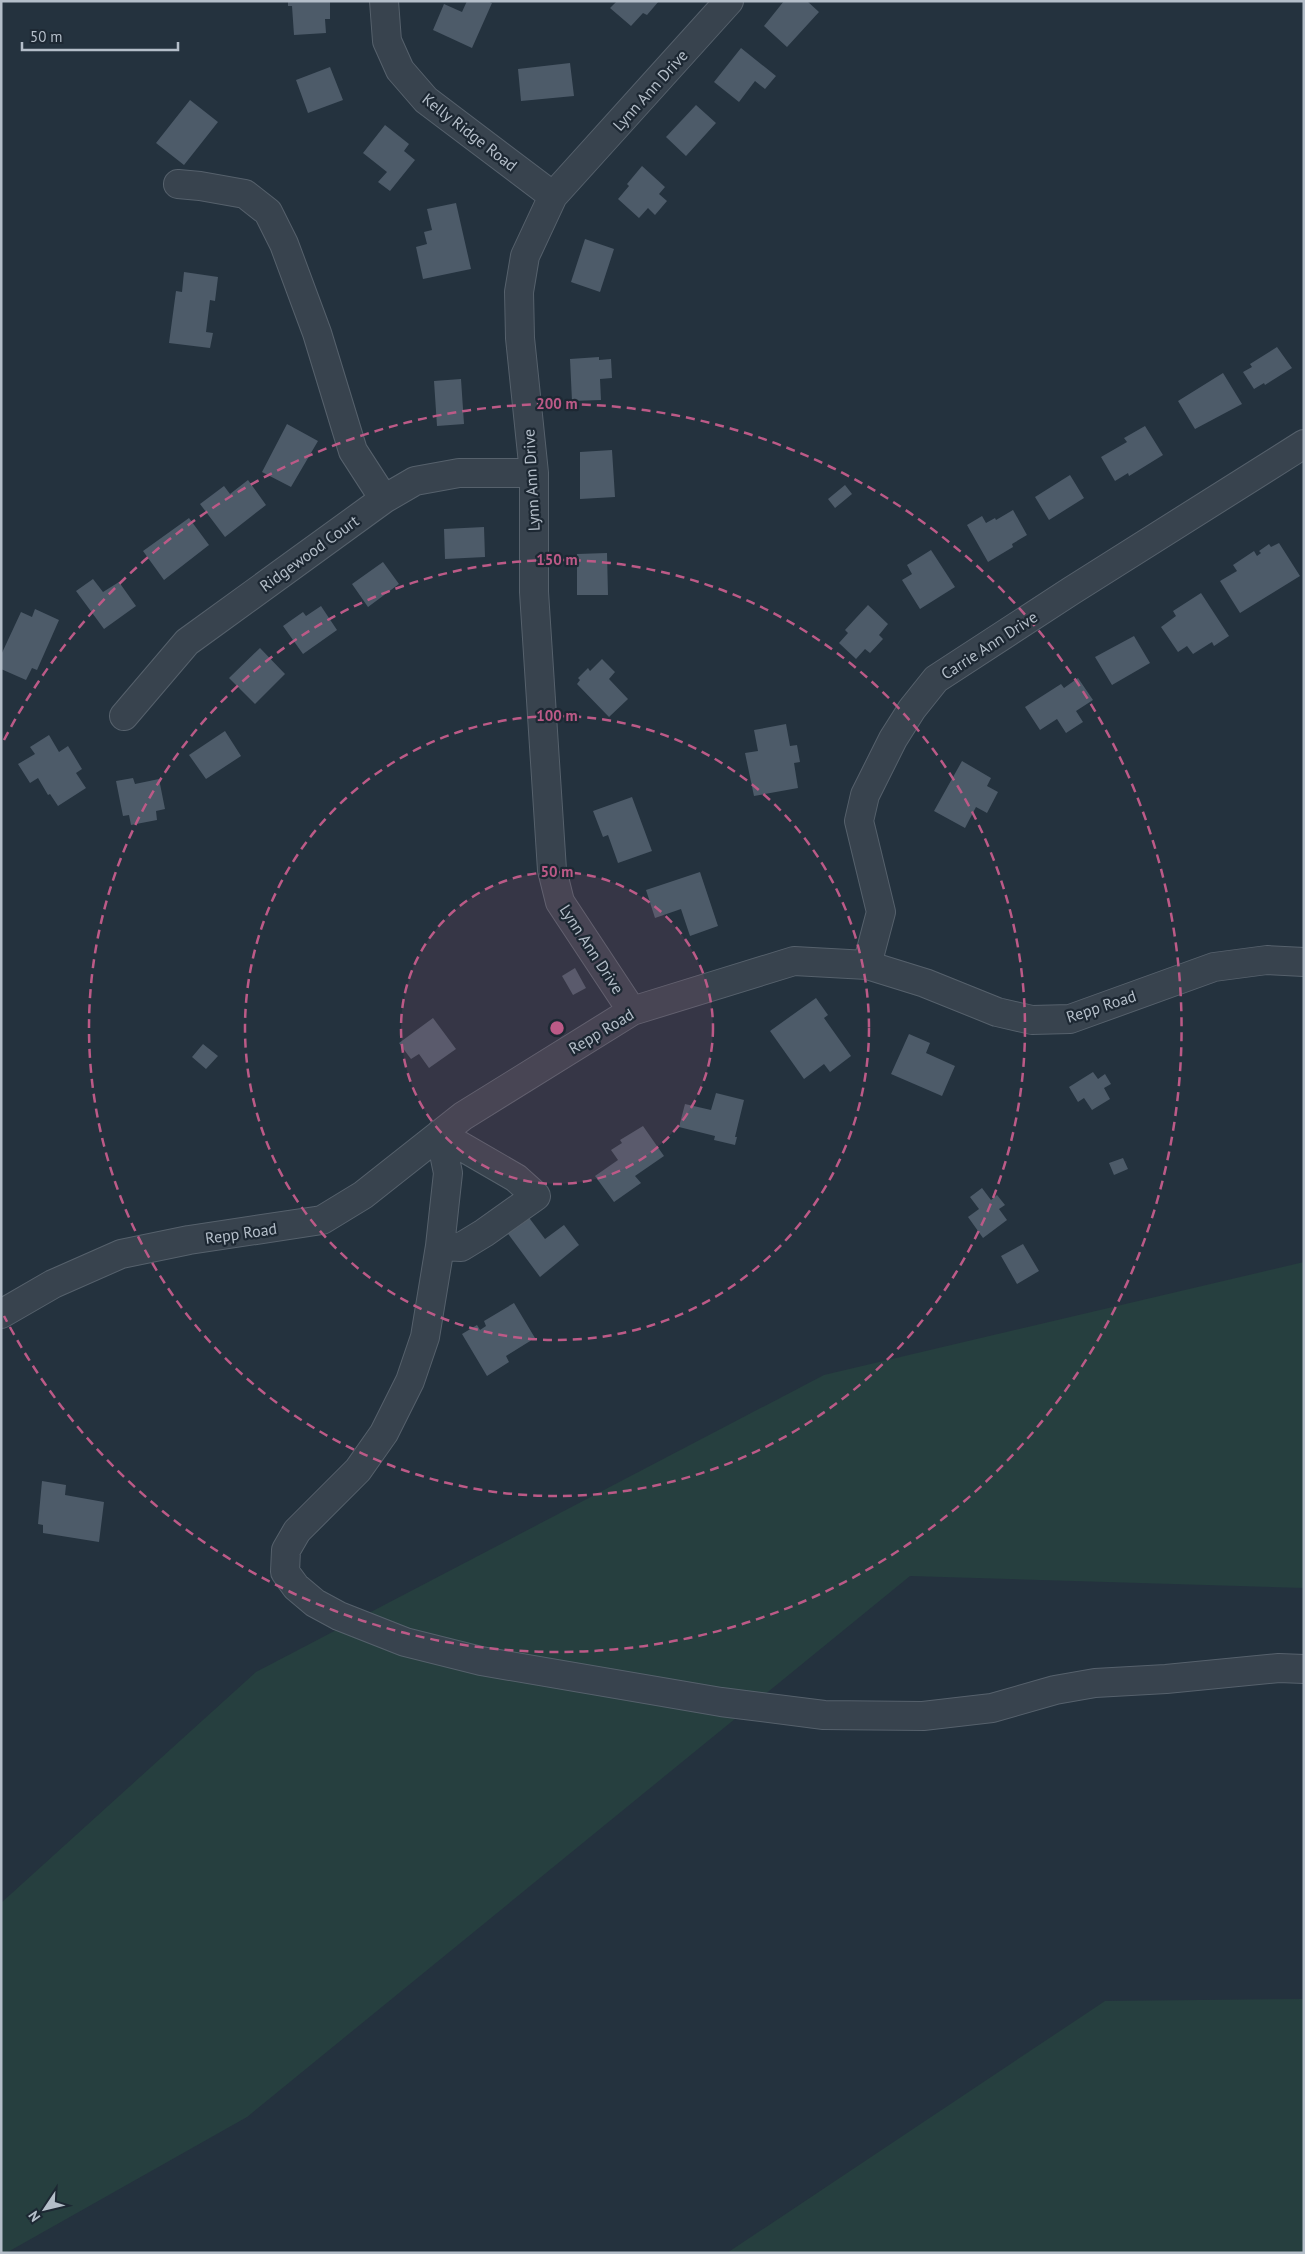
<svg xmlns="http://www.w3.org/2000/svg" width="1305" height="2254" font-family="'PT Sans',sans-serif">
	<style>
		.green { fill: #263f3f }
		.building { fill: #4d5b69 }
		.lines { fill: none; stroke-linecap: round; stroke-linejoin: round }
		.minor-casing { stroke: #56616c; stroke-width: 30 }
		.minor { stroke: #38434e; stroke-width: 28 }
		.ring { fill: none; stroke: #bc5a87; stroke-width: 2.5; stroke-dasharray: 9 6 }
		.labels { text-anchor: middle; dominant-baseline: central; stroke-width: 4.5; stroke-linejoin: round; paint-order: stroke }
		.street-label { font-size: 16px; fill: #b4bec9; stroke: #1d2833 }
		.centre { fill: #bc5a87; stroke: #1d2833; stroke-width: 2.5 }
		.ring-label { font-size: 15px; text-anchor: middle; font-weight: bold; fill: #bc5a87; stroke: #1d2833; stroke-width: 4.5; stroke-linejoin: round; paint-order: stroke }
	</style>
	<rect width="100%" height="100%" fill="#24323e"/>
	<path class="green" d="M 1304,1262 L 1304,1588 L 910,1576 L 247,2117 L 6,2253 L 1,2253 L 1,1903 L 256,1672 L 824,1375 Z
		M 1304,1999 L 1304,2253 L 727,2253 L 1105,2001 Z"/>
	<path class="building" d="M 288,1 L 330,1 L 330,19 L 325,19 L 326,33 L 294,35 L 292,6 L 288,6 Z
		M 467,1 L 487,1 L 492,3 L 472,48 L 433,30 L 444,4 L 462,12 Z
		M 617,1 L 659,1 L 647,15 L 643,13 L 631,26 L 610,8 Z
		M 784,1 L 807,1 L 819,12 L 787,47 L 764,26 Z
		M 741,48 L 776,76 L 765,89 L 755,81 L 739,102 L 714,82 Z
		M 570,63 L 574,96 L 521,101 L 518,69 Z
		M 330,67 L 343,100 L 308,113 L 296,80 Z
		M 190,100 L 218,122 L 184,165 L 156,143 Z
		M 696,105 L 716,123 L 686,156 L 666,137 Z
		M 385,125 L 409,144 L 404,151 L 415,160 L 390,191 L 378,182 L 387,172 L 363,153 Z
		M 642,166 L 665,187 L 659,194 L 667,201 L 655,215 L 648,208 L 639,218 L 618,199 L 629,186 L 627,184 Z
		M 456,203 L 471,269 L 423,279 L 416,247 L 427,244 L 424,232 L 432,230 L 427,209 Z
		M 585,239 L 614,249 L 600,292 L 571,282 Z
		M 184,272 L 218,277 L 215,301 L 210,300 L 206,332 L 213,333 L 210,348 L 169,343 L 176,291 L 182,292 Z
		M 1277,347 L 1292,368 L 1265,385 L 1264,383 L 1254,389 L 1243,372 L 1252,367 L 1250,364 Z
		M 599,357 L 599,360 L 611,359 L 612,378 L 600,379 L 601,400 L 572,401 L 570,359 Z
		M 1223,373 L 1242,404 L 1195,429 L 1178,401 Z
		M 461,379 L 464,424 L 437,426 L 434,381 Z
		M 287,424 L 318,441 L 291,487 L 262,472 Z
		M 1145,426 L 1163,455 L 1129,476 L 1128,473 L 1115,481 L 1101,457 L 1127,442 L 1124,438 Z
		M 612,450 L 615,497 L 580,499 L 580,452 Z
		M 1070,475 L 1084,498 L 1049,520 L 1035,497 Z
		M 248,480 L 266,505 L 225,537 L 200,504 L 224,486 L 230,494 Z
		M 845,485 L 852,494 L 835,508 L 828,499 Z
		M 1013,510 L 1027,535 L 1012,544 L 1013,547 L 988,562 L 967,525 L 982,516 L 986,523 L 995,518 L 996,520 Z
		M 189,518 L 209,545 L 164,580 L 143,551 Z
		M 484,527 L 485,557 L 445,559 L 444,529 Z
		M 1279,543 L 1300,576 L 1240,613 L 1220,581 L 1237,571 L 1233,565 L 1254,551 L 1257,556 L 1261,553 L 1259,551 L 1269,544 L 1271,547 Z
		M 931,550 L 955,587 L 920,609 L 902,580 L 912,574 L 907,565 Z
		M 607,553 L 608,595 L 577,595 L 577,554 Z
		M 383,562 L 399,584 L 368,607 L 352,584 Z
		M 93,579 L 103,592 L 119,582 L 136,606 L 104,629 L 76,591 Z
		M 1201,593 L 1229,636 L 1214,646 L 1212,642 L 1193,654 L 1187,646 L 1178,652 L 1161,627 L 1176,616 L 1173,611 Z
		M 868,605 L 888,624 L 879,635 L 883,639 L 870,653 L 865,649 L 856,659 L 839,643 L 848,633 L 845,630 Z
		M 321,606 L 337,630 L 303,654 L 283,626 L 303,612 L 306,616 Z
		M 35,609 L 59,620 L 37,670 L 32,668 L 26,680 L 1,669 L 1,655 L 21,612 L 32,617 Z
		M 1134,636 L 1150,663 L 1112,685 L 1095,657 Z
		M 260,648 L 285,674 L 255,704 L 229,678 Z
		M 602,659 L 615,672 L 609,679 L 628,699 L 609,717 L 577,684 L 580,680 L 578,678 L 588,668 L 590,671 Z
		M 1078,678 L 1093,700 L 1076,711 L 1083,722 L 1066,733 L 1057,719 L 1040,730 L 1025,707 L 1061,684 L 1064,688 Z
		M 786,724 L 790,746 L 797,745 L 800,762 L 794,763 L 798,788 L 754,796 L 745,753 L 758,751 L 754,730 Z
		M 225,731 L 241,756 L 206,779 L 189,755 Z
		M 49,735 L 59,752 L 68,746 L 82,769 L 76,773 L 86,788 L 58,806 L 50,794 L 48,795 L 38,778 L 30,783 L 18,764 L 35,754 L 30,747 Z
		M 962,761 L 991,778 L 987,786 L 998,792 L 987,813 L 976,807 L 965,828 L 934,811 Z
		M 133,778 L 135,784 L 159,779 L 165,809 L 156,811 L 157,820 L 131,825 L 129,815 L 123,816 L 116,781 Z
		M 632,797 L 652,851 L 618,863 L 608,835 L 603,837 L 593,811 Z
		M 700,872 L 718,926 L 690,936 L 681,909 L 655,918 L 646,890 Z
		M 575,968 L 586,988 L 573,995 L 562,976 Z
		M 816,998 L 828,1015 L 824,1018 L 851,1056 L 830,1072 L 824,1064 L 804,1079 L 770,1031 Z
		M 433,1018 L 456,1049 L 429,1068 L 419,1054 L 411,1059 L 399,1043 Z
		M 909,1034 L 930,1043 L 926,1053 L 955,1066 L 942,1096 L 891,1074 Z
		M 203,1044 L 218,1056 L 206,1069 L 192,1057 Z
		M 1093,1072 L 1098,1079 L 1105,1074 L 1111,1084 L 1104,1088 L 1110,1099 L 1092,1110 L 1084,1098 L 1078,1102 L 1069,1087 Z
		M 716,1093 L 744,1100 L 735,1137 L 737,1137 L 735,1145 L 714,1140 L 715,1136 L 679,1127 L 685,1104 L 711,1110 Z
		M 643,1126 L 664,1156 L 635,1176 L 641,1183 L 614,1202 L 595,1176 L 618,1160 L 611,1150 L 622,1143 L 620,1140 Z
		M 1123,1158 L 1128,1169 L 1114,1175 L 1109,1163 Z
		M 982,1188 L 991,1200 L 997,1195 L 1005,1205 L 999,1209 L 1007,1220 L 983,1238 L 968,1217 L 979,1209 L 970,1197 Z
		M 524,1211 L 545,1239 L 564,1225 L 579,1245 L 540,1277 L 503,1227 Z
		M 1023,1244 L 1039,1271 L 1017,1284 L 1001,1256 Z
		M 514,1303 L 535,1338 L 506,1356 L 509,1362 L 487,1376 L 462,1334 L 477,1325 L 480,1330 L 486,1326 L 484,1321 Z
		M 42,1481 L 66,1485 L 65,1495 L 104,1502 L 99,1542 L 43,1533 L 43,1525 L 38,1524 Z"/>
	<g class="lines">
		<defs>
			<path id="minor" d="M 384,1 L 387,41 L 400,70 L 426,100 L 553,196
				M 178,184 L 200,186 L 245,194 L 268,212 L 284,244 L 317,333 L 353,451 L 384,499
				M 124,716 L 187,642 L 384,499 L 415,481 L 459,473 L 534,473
				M 867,965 L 881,912 L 859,821 L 865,795 L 893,739 L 912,709 L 936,679 L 1071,591 L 1304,444
				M 632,1011 L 560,902 L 552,870 L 534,592 L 534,473 L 520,338 L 519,292 L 525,256 L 553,196 L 729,1
				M 440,1134 L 448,1173 L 440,1246 L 425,1337 L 410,1381 L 384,1433 L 358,1470 L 297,1531 L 286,1550 L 285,1572 L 296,1587 L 315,1603 L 339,1616 L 405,1642 L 481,1661 L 721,1702 L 824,1715 L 923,1716 L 992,1708 L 1055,1690 L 1095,1683 L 1166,1679 L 1279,1668 L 1304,1669
				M 440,1246 L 461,1247 L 484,1233 L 536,1196 L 516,1178 L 440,1134
				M 1,1314 L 53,1284 L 121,1254 L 189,1240 L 322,1220 L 363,1195 L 463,1116 L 632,1011 L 794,961 L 867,965 L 925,983 L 997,1012 L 1032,1020 L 1070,1019 L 1214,967 L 1267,960 L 1304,962"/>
		</defs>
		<use href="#minor" class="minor-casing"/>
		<use href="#minor" class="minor"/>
	</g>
	<circle cx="557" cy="1028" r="156" fill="#bc5a87" fill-opacity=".12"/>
	<g class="ring">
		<circle cx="557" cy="1028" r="156"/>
		<circle cx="557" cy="1028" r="312"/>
		<circle cx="557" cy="1028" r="468"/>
		<path d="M4 740A624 624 0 1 1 4 1316"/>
	</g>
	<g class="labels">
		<g class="street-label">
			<text transform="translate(650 90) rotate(-48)">Lynn Ann Drive</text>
			<text transform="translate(470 132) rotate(38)">Kelly Ridge Road</text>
			<text transform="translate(531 480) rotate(-93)">Lynn Ann Drive</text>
			<text transform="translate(309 553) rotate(-36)">Ridgewood Court</text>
			<text transform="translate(989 645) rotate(-33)">Carrie Ann Drive</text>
			<text transform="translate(592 949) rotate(57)">Lynn Ann Drive</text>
			<text transform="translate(1101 1006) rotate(-18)">Repp Road</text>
			<text transform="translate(601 1031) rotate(-31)">Repp Road</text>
			<text transform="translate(241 1233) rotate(-8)">Repp Road</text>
		</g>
	</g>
	<circle cx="557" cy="1028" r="8" class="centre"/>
	<g class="ring-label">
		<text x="557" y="409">200 m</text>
		<text x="557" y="565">150 m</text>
		<text x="557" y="721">100 m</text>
		<text x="557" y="877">50 m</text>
	</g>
	<rect width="1305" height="2254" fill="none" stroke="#b4bec9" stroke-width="5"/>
	<g transform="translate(45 2209) rotate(235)" stroke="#1d2833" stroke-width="4" paint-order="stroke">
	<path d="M0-4L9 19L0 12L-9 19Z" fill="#b4bec9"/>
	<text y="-8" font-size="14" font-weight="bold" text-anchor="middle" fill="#b4bec9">N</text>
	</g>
	<path d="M22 42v8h156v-8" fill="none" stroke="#b4bec9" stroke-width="2.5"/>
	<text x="30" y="42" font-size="15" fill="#b4bec9" stroke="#1d2833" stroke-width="4" paint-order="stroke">50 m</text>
</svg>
